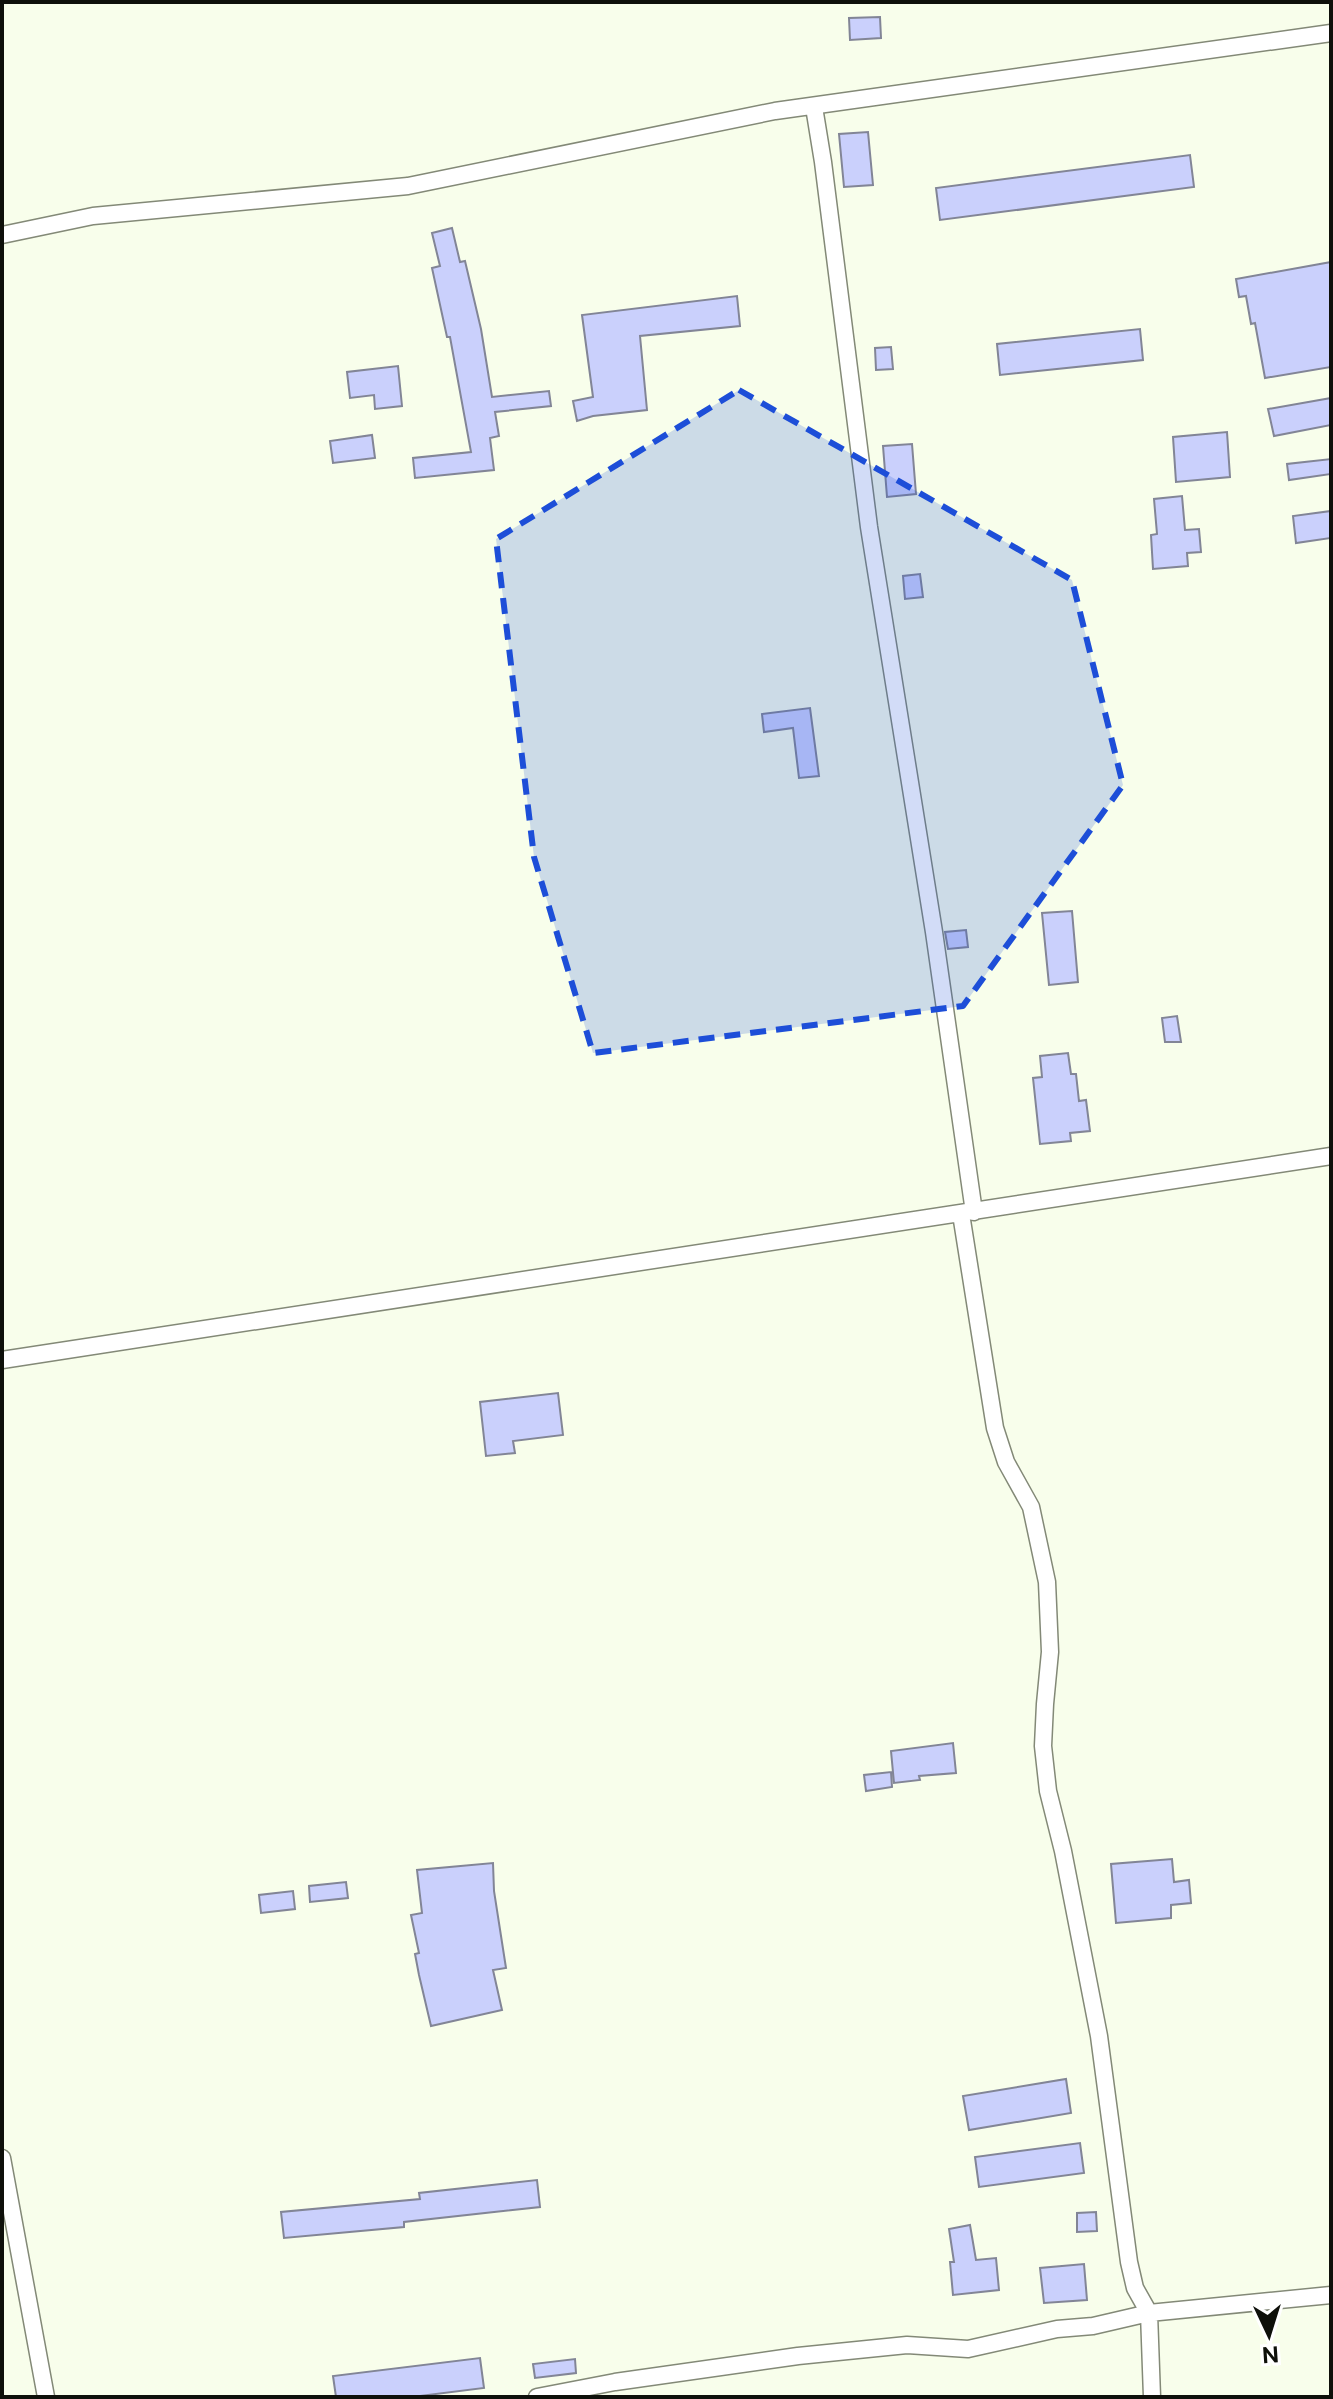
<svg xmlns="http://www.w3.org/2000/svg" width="1333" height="2399" font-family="'Public Sans',sans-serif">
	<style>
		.building { fill: #cad0fc; stroke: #828596; stroke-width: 2 }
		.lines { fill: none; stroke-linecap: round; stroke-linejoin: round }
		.minor-casing { stroke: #838977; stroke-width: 19 }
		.minor { stroke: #fff; stroke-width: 16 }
		.marked { fill: #1d4ed8; fill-opacity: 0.2; stroke: #1d4ed8; stroke-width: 6; stroke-dasharray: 16 10; stroke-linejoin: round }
	</style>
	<rect width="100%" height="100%" fill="#f8feeb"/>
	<path class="building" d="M 880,17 L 881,38 L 850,40 L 849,18 Z
		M 868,132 L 873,185 L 844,187 L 839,134 Z
		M 1190,155 L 1194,187 L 940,220 L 936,188 Z
		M 452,228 L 460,262 L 465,261 L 481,329 L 492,397 L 549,391 L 551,406 L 495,412 L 499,436 L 490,438 L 494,470 L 415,478 L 413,458 L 471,452 L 450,337 L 447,337 L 432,268 L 440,266 L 432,233 Z
		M 1331,262 L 1331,367 L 1265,378 L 1255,323 L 1251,324 L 1246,296 L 1239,297 L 1236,279 Z
		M 737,296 L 740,326 L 640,336 L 647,410 L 593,416 L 577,421 L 573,401 L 593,397 L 582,315 Z
		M 1140,329 L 1143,360 L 1000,375 L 997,344 Z
		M 891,347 L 893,369 L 876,370 L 875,348 Z
		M 398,366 L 402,406 L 375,409 L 374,395 L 350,398 L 347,372 Z
		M 1331,398 L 1331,425 L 1274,436 L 1268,409 Z
		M 1227,432 L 1230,477 L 1176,482 L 1173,437 Z
		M 372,435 L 375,458 L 333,463 L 330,441 Z
		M 912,444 L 916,494 L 887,497 L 883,446 Z
		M 1331,459 L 1331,474 L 1289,480 L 1287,464 Z
		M 1182,496 L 1185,530 L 1199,529 L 1201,552 L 1187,553 L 1188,566 L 1153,569 L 1151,535 L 1157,534 L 1154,499 Z
		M 1331,511 L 1331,538 L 1296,543 L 1293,516 Z
		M 920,574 L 923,597 L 905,599 L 903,576 Z
		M 810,708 L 819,776 L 799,778 L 793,728 L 764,732 L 762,714 Z
		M 1072,911 L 1078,982 L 1049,985 L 1042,913 Z
		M 966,930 L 968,947 L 948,949 L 945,932 Z
		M 1177,1016 L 1181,1042 L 1165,1042 L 1162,1018 Z
		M 1068,1053 L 1071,1074 L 1076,1074 L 1079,1101 L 1086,1100 L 1090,1131 L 1070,1133 L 1071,1141 L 1040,1144 L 1033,1078 L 1042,1077 L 1040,1056 Z
		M 558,1393 L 563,1435 L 513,1441 L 515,1453 L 486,1456 L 480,1402 Z
		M 953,1743 L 956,1773 L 919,1776 L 920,1780 L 894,1783 L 891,1751 Z
		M 891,1772 L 892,1787 L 866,1791 L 864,1775 Z
		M 1172,1859 L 1174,1882 L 1189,1880 L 1191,1903 L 1171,1905 L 1171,1918 L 1116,1923 L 1111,1864 Z
		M 493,1863 L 494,1891 L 506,1968 L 493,1970 L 502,2010 L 431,2026 L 419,1975 L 415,1954 L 419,1953 L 411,1915 L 422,1913 L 417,1870 Z
		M 346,1882 L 348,1898 L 310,1902 L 309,1886 Z
		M 293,1891 L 295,1909 L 261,1913 L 259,1895 Z
		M 1066,2079 L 1071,2113 L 969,2130 L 963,2096 Z
		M 1080,2143 L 1084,2173 L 979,2187 L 975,2157 Z
		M 537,2180 L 540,2207 L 404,2222 L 404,2227 L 284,2238 L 281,2212 L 420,2199 L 419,2193 Z
		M 1096,2212 L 1097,2231 L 1077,2232 L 1077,2213 Z
		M 970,2225 L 976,2260 L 996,2258 L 999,2290 L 953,2295 L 950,2262 L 954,2262 L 949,2229 Z
		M 1084,2264 L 1087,2300 L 1044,2303 L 1040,2268 Z
		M 480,2358 L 484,2388 L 412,2397 L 336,2397 L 333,2376 Z
		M 575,2359 L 576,2373 L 535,2378 L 533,2364 Z"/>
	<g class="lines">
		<defs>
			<path id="minor" d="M 814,107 L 823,162 L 869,527 L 934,932 L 974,1212
				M 2,235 L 93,216 L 408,186 L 775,111 L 1331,33
				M 961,1214 L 995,1428 L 1006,1462 L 1031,1507 L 1047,1582 L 1050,1652 L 1045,1704 L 1043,1746 L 1048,1791 L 1063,1851 L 1099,2036 L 1129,2262 L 1135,2288 L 1149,2313 L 1152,2397
				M 2,1360 L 1331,1156
				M 2,2158 L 46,2397
				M 537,2397 L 615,2382 L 798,2356 L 907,2345 L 968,2349 L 1057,2329 L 1093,2326 L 1149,2313 L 1331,2295"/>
		</defs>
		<use href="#minor" class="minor-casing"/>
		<use href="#minor" class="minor"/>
	</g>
	<path class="marked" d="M 739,390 L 1072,580 L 1123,785 L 963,1006 L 593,1053 L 534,857 L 496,539 Z"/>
	<rect width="1333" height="2399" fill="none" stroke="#0e100a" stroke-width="8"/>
	<g transform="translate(1269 2335) rotate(176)" stroke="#ffffff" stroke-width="6" paint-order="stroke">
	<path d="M0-6L14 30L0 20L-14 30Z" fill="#0e100a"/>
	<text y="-12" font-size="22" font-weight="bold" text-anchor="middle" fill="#0e100a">N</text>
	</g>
</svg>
